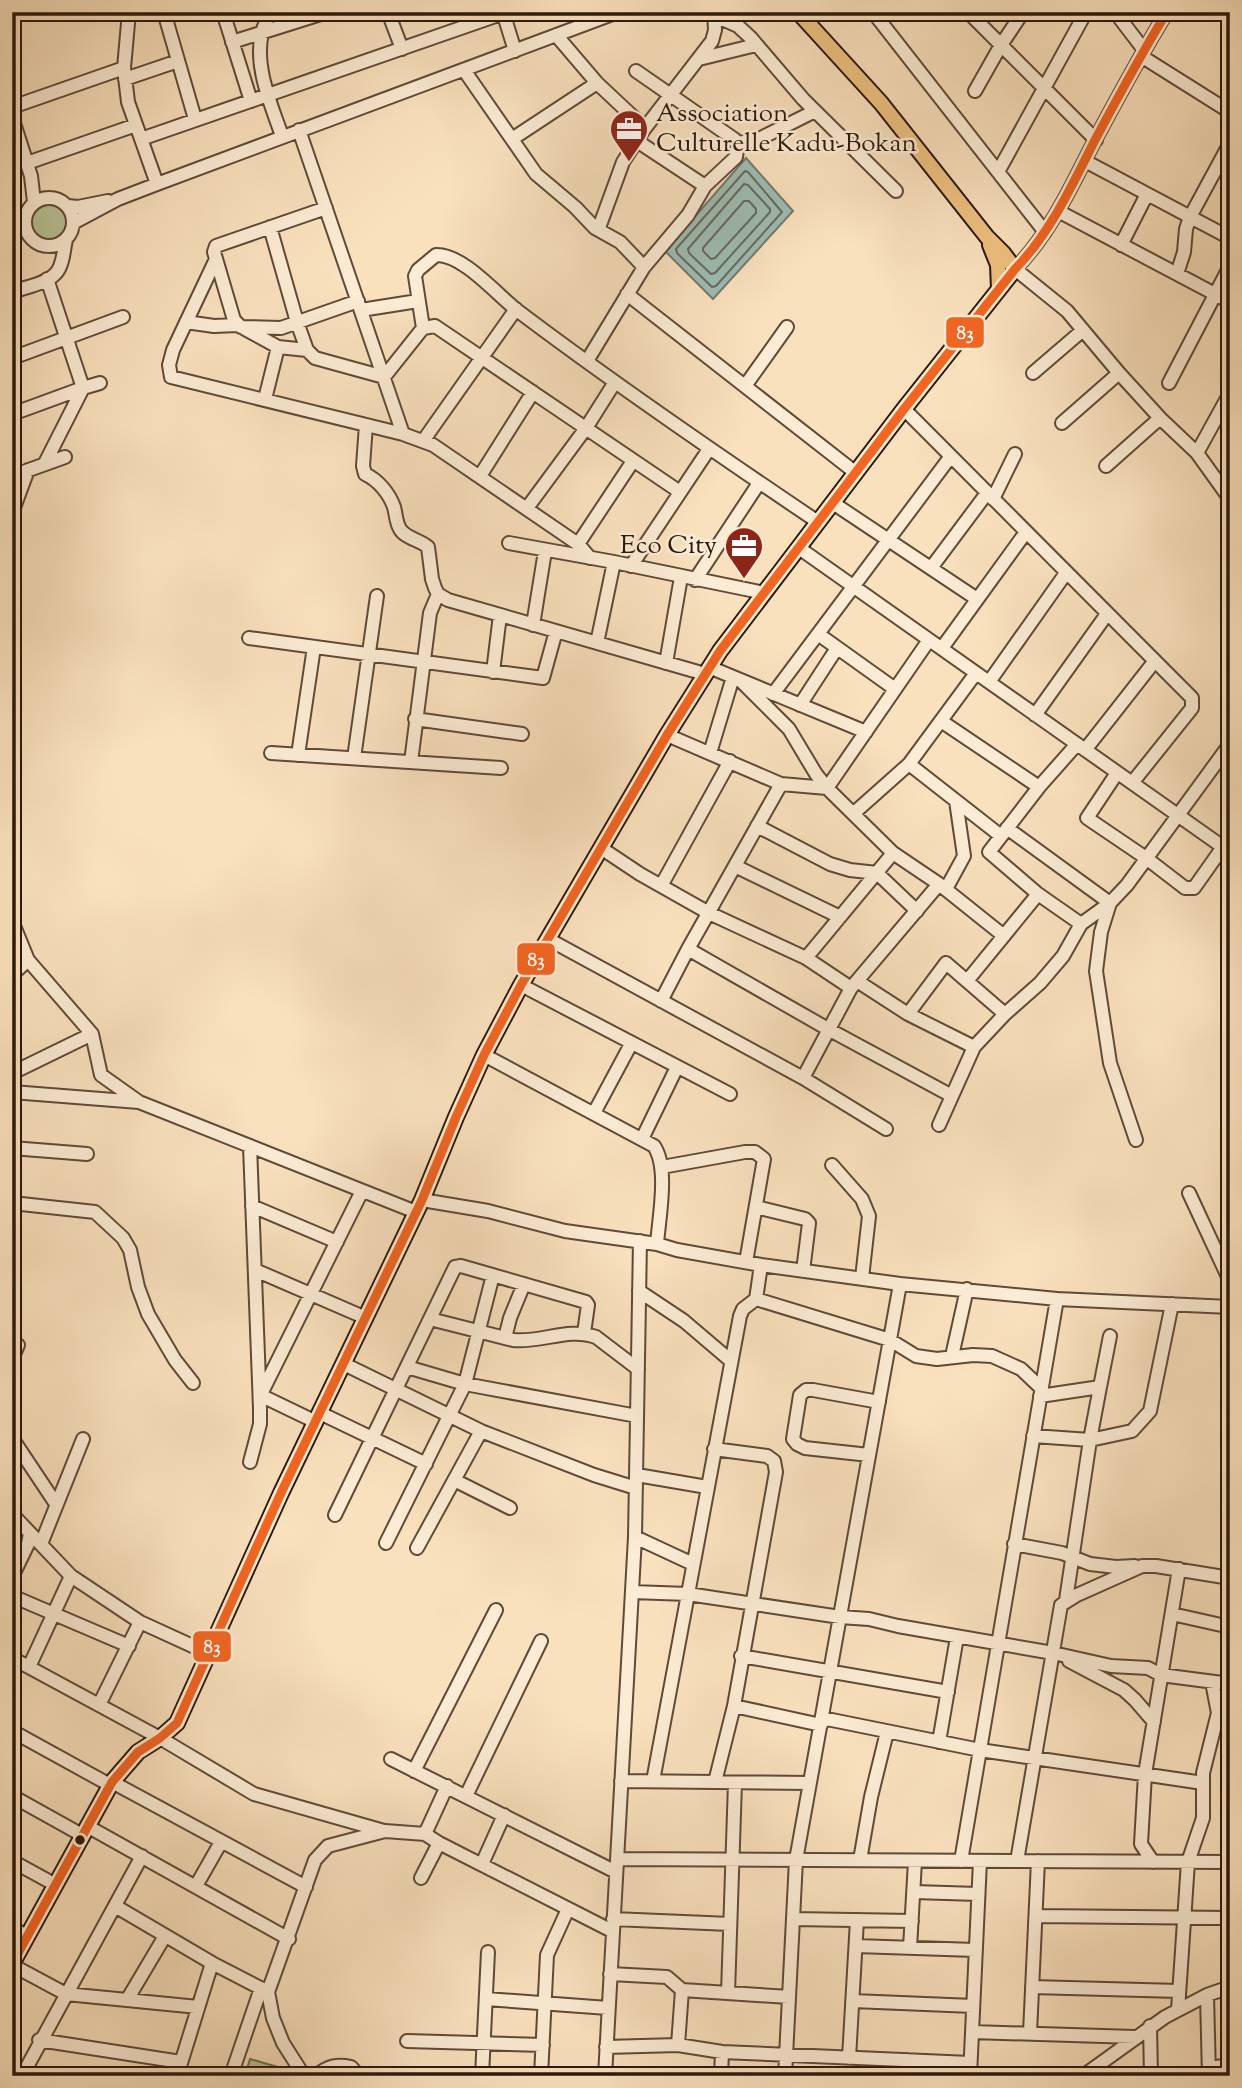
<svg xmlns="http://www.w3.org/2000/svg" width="1242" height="2088" font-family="'Sorts Mill Goudy',serif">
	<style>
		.green { fill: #b7c497; stroke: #716e50; stroke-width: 2 }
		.water { fill: #9ebdb4; stroke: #707b70; stroke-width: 2 }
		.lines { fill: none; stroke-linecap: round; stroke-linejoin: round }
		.shore { stroke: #646a5f; stroke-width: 2 }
		.minor-casing { stroke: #5f4a37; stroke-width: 16 }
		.major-casing { stroke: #2b180a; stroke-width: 18 }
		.minor { stroke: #fcecd5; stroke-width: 12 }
		.major { stroke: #edc07f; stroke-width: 14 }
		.bus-1-casing { stroke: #fcecd5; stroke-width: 14 }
		.bus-1 { stroke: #f26522; stroke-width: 9 }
		.bus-dot { fill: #2b180a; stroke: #fcecd5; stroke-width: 2.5 }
		.labels { text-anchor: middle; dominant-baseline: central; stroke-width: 5; stroke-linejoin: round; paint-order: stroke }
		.poi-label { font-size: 26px; fill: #2b180a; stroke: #fcecd5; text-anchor: start }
		.line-badge { stroke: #fcecd5; stroke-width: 2.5 }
		.badge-label { font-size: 19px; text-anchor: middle; font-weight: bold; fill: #fff }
	</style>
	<rect width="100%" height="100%" fill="#fae1be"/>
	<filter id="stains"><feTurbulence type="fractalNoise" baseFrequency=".00286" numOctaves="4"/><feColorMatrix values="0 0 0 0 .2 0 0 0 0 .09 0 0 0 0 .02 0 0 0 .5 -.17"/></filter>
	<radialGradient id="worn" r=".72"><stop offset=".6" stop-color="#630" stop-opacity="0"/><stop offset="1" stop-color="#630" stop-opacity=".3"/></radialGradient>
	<path class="green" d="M31 224a19 19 0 1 1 38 0a19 19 0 1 1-38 0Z
		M 250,2059 L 309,2076 L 245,2076 Z"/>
	<path class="water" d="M 746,158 L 793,211 L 713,299 L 665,251 Z"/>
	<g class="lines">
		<path class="shore" d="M 745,171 L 748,172 L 782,212 L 716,286 L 712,287 L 677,253 L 676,249 Z
			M 744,184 L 748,185 L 770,209 L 770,212 L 715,273 L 711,274 L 689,253 L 688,249 Z
			M 744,201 L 749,201 L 756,209 L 756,213 L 715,258 L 711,259 L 703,251 L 703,248 Z"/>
		<defs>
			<path id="minor" d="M 129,12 L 124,68 L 128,102 L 157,184
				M 164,12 L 195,119
				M 223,12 L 251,101
				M 271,12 C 268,19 263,26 262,33 C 254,67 271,104 282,136
				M 388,12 L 402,49
				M 503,12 L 515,51
				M 873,12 L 1045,232
				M 968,12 L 1096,140
				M 1115,12 L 1144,50
				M 1167,12 C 1141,54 1118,97 1095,140 C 1072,185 1051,232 1015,269 L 1067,311 L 1119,373 L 1160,418 L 1197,453 L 1230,499
				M 715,16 L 738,26 L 751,38 L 803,99 L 896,191
				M 556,35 L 597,83 L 645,128
				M 232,42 L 327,12
				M 1141,56 L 1230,112
				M 699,59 L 756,45
				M 464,70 L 536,174 L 575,207 L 595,228 L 620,242 L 644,267
				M 125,79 L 178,61
				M 975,91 L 1001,45 L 1023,12
				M 12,107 L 124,68
				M 12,117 L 31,176 L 34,202
				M 299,130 L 403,434 L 433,445 L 578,544 L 590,558
				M 141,139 L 504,13
				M 512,139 L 597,83
				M 637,141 L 705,186
				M 738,143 L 757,140 L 815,111
				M 1085,161 L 1230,238
				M 27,163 L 136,125
				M 998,172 L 1086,12
				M25 222a24 24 0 1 1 48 0a24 24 0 1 1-48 0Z
				M 68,206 L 78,207 L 108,201
				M 326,208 L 216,246 L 214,252 L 234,320 L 241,327 L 281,328 L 358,301
				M 1058,211 L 1230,302
				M 73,223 L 118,199 L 157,184 L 618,12
				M 270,227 L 297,322 L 307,350 L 315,358 L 384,377 L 423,328 L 435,326 L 680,492
				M 595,228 L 600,225 L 623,162 L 645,128 L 712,41 L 715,30 L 714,12
				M 1121,245 L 1147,194
				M 216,259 L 173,350 L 169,365 L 171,377 L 403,434
				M 1177,274 L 1184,252 L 1186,229 L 1190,217 L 1230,143
				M 12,292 C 25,287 47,284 56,273 C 63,266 64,249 66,239
				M 627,294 L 856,473
				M 361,310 L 418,301
				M 186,322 L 214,326 L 237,325
				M 423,328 L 415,276 L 418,270 L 436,255 C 463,254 497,295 518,311 C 616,385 717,454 818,522
				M 245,329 L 278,347
				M 12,358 L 123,317
				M 587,361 L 644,267 L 688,215 L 705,186 L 736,157 L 738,143 L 734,139 L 636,71
				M 1033,373 L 1083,330
				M 1169,383 L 1230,266
				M 745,386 L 787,327
				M 265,399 L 278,347 L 307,350
				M 904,409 L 1192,698 L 1192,708 L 1132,783
				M 12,414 L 83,388 L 100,383
				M 1062,423 L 1119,373
				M 366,425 L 363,466 L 365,474 C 378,480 389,493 394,507 C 396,514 396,523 400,529 C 405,538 420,540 428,547 L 432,579 L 435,588 L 438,594 L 448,600 L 705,674
				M 423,441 L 516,309
				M 1197,453 L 1230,393
				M 45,463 L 83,388 L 47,279
				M 1106,466 L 1160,418
				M 12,476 L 65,457
				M 480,476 L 533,392
				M 993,499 L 1015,454
				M 833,503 L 977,599
				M 527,508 L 586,428 L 615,382
				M 12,513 L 28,470
				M 509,543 L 614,562 L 765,593
				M 578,544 L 633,461
				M 799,548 L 1230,852
				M 631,566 L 709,449
				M 931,568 L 987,493
				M 695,580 L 759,483
				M 533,625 L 545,551
				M 818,634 L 895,689
				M 249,638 L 543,678 L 556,631
				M 597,643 L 614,562
				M 942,648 L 1026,532
				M 666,663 L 681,577
				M 709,667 L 866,732
				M 493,672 L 500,615
				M 740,680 L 789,729 L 816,774 L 827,788 L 893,853 L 939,884 L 1004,936
				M 989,682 L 1066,573
				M 773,694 L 951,456
				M 800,705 L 837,648
				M 1035,715 L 1107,614
				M 415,719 L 522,734
				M 941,721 L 1039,787
				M 667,735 L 781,784 L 827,788
				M 1085,750 L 1154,662
				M 271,753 L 501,768
				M 710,753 L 733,677
				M 298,755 L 314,647
				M 354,758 L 377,596
				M 411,762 L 430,613 L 438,594
				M 909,764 L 1001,836
				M 1117,773 L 1087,818 L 1146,858 L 1185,888 L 1194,888 L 1230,837
				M 827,788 L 929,640
				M 854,813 L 909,764 L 976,673
				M 757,826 L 830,864 L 850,870 L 877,873 L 917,911
				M 1007,828 L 1110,903 L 1101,932 L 1096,971 L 1110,1063 L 1136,1140
				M 601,848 L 640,874 L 709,913 L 806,958 L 851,988
				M 735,866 L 840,917
				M 661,886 L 730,761
				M 946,889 L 964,856 L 956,801
				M 1038,894 L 1081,924
				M 12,921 L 28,960 L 92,1034 L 101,1075 L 139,1102 L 416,1212
				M 548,939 L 803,1078 L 886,1129
				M 688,949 L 828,1029 L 952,1096
				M 806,958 L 893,853
				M 857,981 L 908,1014 L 974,1047
				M 967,981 L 1038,894 L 989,852 L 1039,787 L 1077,744
				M 12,982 L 15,972 L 28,960
				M 521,985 L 730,1094
				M 661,1001 L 688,949 L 781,784
				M 908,1014 L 946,963 L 1005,1014
				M 484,1055 L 654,1146 C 669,1168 659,1217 657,1244
				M 12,1073 L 92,1034
				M 803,1078 L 851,988 L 939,884
				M 12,1092 L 139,1102
				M 594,1113 L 631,1044
				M 939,1125 L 974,1047 L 1005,1014 L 1040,983 L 1063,956 L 1081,924 L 1110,903 L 1127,885 L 1230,744
				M 642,1139 L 677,1067
				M 250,1146 L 260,1408 L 260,1424 L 250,1462
				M 12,1148 L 87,1154
				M 832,1165 L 862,1199 L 869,1216 L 862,1278
				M 662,1167 L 745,1152 L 755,1152 L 764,1159 L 746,1262
				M 1189,1193 L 1230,1281
				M 422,1200 L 488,1211 L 565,1231 L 657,1244 L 677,1250 L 761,1265 L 900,1284 L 1057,1299 L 1230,1307
				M 12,1203 L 95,1212 L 123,1238 L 130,1250 L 138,1287 L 148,1314 L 175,1360 L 193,1383
				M 252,1206 L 337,1242
				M 756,1207 L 805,1219 L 809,1223 L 803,1271
				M 255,1270 L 366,1318
				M 639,1291 L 684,1321 L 731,1361
				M 756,1299 L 890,1340 L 916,1356 L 937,1359 L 973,1355 L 992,1356 L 1021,1369 L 1042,1389
				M 430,1319 L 513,1340 C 541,1343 569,1327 596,1337 L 638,1369
				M 505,1338 L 510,1318 L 524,1284
				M 952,1356 L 967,1289
				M 12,1359 L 18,1345
				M 344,1364 L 481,1431 L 594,1475 L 636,1488
				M 407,1367 L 465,1384 L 637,1416
				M 262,1392 L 362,1191
				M 260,1395 L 316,1422
				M 1040,1396 L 1100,1387 L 1110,1336
				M 320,1413 L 426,1464
				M 1033,1436 L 1090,1440 L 1100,1387
				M 12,1438 L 56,1504
				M 714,1449 L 767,1456 L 774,1461 L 776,1472 L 734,1706 L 715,1782
				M 869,1455 L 805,1448 L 797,1444 L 793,1439 L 800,1395 L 806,1390 L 813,1390 L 879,1402
				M 637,1475 L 707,1487
				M 454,1480 L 510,1508
				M 12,1514 L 71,1576 L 140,1622 L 210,1654
				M 335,1515 L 455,1267 L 461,1266 L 586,1302 L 588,1305 L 584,1333
				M 635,1537 L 693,1564
				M 386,1543 L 465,1384 L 493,1275
				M 41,1544 L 83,1439
				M 1014,1544 L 1062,1553 L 1090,1564 L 1116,1567 L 1135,1566
				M 417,1548 L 481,1431
				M 12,1577 L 28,1544 L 30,1533
				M 632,1592 L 688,1594 L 840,1617 L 869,1619 L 898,1626 L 1053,1653 L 1111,1666 L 1148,1668 L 1161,1675 L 1230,1684
				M 12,1596 L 129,1646
				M 1066,1600 L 1090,1440 L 1132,1431 L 1150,1411 L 1172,1304
				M 1172,1614 L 1230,1627
				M 741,1656 L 948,1692
				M 12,1658 L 160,1738 L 254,1794 L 384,1831
				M 1069,1661 L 1124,1690 L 1135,1700 L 1154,1722
				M 29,1667 L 71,1576
				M 99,1705 L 140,1622
				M 734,1706 L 821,1725
				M 822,1718 L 980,1750 L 1203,1783
				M 12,1731 L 110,1785
				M 939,1742 L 957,1637
				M 391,1759 L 616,1872
				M 414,1771 L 496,1610
				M 621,1781 L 810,1783
				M 653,1781 L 740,1316 L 743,1309 L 756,1299 L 761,1265
				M 112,1782 L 306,1887
				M 12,1796 L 82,1835
				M 466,1796 L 541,1641
				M 87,1826 L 289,1939
				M 425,1834 L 447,1786
				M 617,1859 L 1230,1862
				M 860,1860 L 871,1797 L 887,1732
				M 12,1861 L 54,1884
				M 961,1861 L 1057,1299
				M 1017,1861 L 1061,1605 L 1077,1595 L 1142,1566 L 1156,1566 L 1230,1578
				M 1153,1862 L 1141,1844 L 1145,1774 L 1179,1569
				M 482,1864 L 504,1815
				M 421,1878 L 439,1843
				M 196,1886 L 221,1842
				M 914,1892 L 978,1894
				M 115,1906 L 212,1963 L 268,1992
				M 1036,1916 L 1230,1918
				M 613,1919 L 730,1924
				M 793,1919 L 912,1921
				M 12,1928 L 27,1936
				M 856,1946 L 975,1950
				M 910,1948 L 915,1861
				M 12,1965 L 66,1994 L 198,2007
				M 610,1974 L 667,1977 L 682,1990 L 789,1997
				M 1032,1987 L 1179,1991
				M 728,1993 L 735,1783
				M 1207,1995 L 1209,2076
				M 486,1999 L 608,2008
				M 127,2000 L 165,1936
				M 853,2001 L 973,2006
				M 1178,2010 L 1188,1862 L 1203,1818 L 1203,1773 L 1218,1713 L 1212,1682
				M 1150,2026 L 1151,2076
				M 972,2032 L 1135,2037
				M 1030,2033 L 1038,1861
				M 39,2040 L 181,2062
				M 407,2041 L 543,2045
				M 678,2045 L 682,1990
				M 606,2047 L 678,2045 L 722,2052 L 970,2063
				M 849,2058 L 857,1920
				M 1209,2068 L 1230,2065
				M 22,2076 L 142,1856
				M 177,2076 L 212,1963
				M 231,2076 L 261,1988
				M 304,2076 L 283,2043 L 273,2018 L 268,1992 L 315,1860 L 328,1846 L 385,1831 L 425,1834 L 439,1843 L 612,1931
				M 316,2076 C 328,2066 337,2064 351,2067 L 359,2076
				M 482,2076 L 488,1952
				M 541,2076 L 547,1955 L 568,1909
				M 605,2076 L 635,1537 L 640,1241
				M 721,2076 L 722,2052
				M 785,2076 L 796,1860 L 900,1284
				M 907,2076 L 907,2060
				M 970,2076 L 980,1861
				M 1083,2076 L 1165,2017 L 1207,1995 L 1230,1987"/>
			<path id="major" d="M 990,245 L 998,265 L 999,289
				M 12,1964 L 112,1782 L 138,1752 L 160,1738 L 177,1723 L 281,1493 L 422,1200 L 456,1117 L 484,1055 L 521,985 L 667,735 L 720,651 L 904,409 L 1015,269 L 1003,253 L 987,237 L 881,103 L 798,12"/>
		</defs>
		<use href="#minor" class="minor-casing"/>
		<use href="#major" class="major-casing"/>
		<use href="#minor" class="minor"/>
		<use href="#major" class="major"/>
		<defs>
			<path id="bus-1" d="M 12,1964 L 112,1782 L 138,1752 L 160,1738 L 177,1723 L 281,1493 L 422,1200 L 456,1117 L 484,1055 L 521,985 L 667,735 L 720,651 L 904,409 L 1015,269 C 1051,232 1072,185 1095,140 C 1118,97 1141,54 1167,12"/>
		</defs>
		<use href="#bus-1" class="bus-1-casing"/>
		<use href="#bus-1" class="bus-1"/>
	</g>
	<defs>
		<symbol id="office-pin" viewBox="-11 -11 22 30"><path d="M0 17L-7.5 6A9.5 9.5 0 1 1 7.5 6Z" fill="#8f2418" stroke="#fcecd5"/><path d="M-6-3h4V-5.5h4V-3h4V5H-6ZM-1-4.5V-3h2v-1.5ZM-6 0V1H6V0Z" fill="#fff"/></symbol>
	</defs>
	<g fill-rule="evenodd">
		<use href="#office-pin" x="607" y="107" width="44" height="60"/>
		<use href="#office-pin" x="722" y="524" width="44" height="60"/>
	</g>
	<circle class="bus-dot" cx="80" cy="1840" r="6"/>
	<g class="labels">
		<g class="poi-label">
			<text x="656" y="114">Association<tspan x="656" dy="30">Culturelle Kadu-Bokan</tspan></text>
			<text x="717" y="546" text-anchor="end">Eco City</text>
		</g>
	</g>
	<g class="line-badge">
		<rect x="945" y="316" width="40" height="33" rx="7" fill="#f26522"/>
		<rect x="516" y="942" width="40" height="34" rx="7" fill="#f26522"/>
		<rect x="192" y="1630" width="40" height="33" rx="7" fill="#f26522"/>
	</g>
	<g class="badge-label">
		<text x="965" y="339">83</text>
		<text x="536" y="966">83</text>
		<text x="212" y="1653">83</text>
	</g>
	<rect width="1242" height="2088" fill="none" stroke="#fae1be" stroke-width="42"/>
	<rect x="14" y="14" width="1214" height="2060" fill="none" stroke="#2b180a" stroke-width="3.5"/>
	<rect x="21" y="21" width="1200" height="2046" fill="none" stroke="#2b180a" stroke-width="2"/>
	<rect width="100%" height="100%" filter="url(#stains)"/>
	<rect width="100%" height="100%" fill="url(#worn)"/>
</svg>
